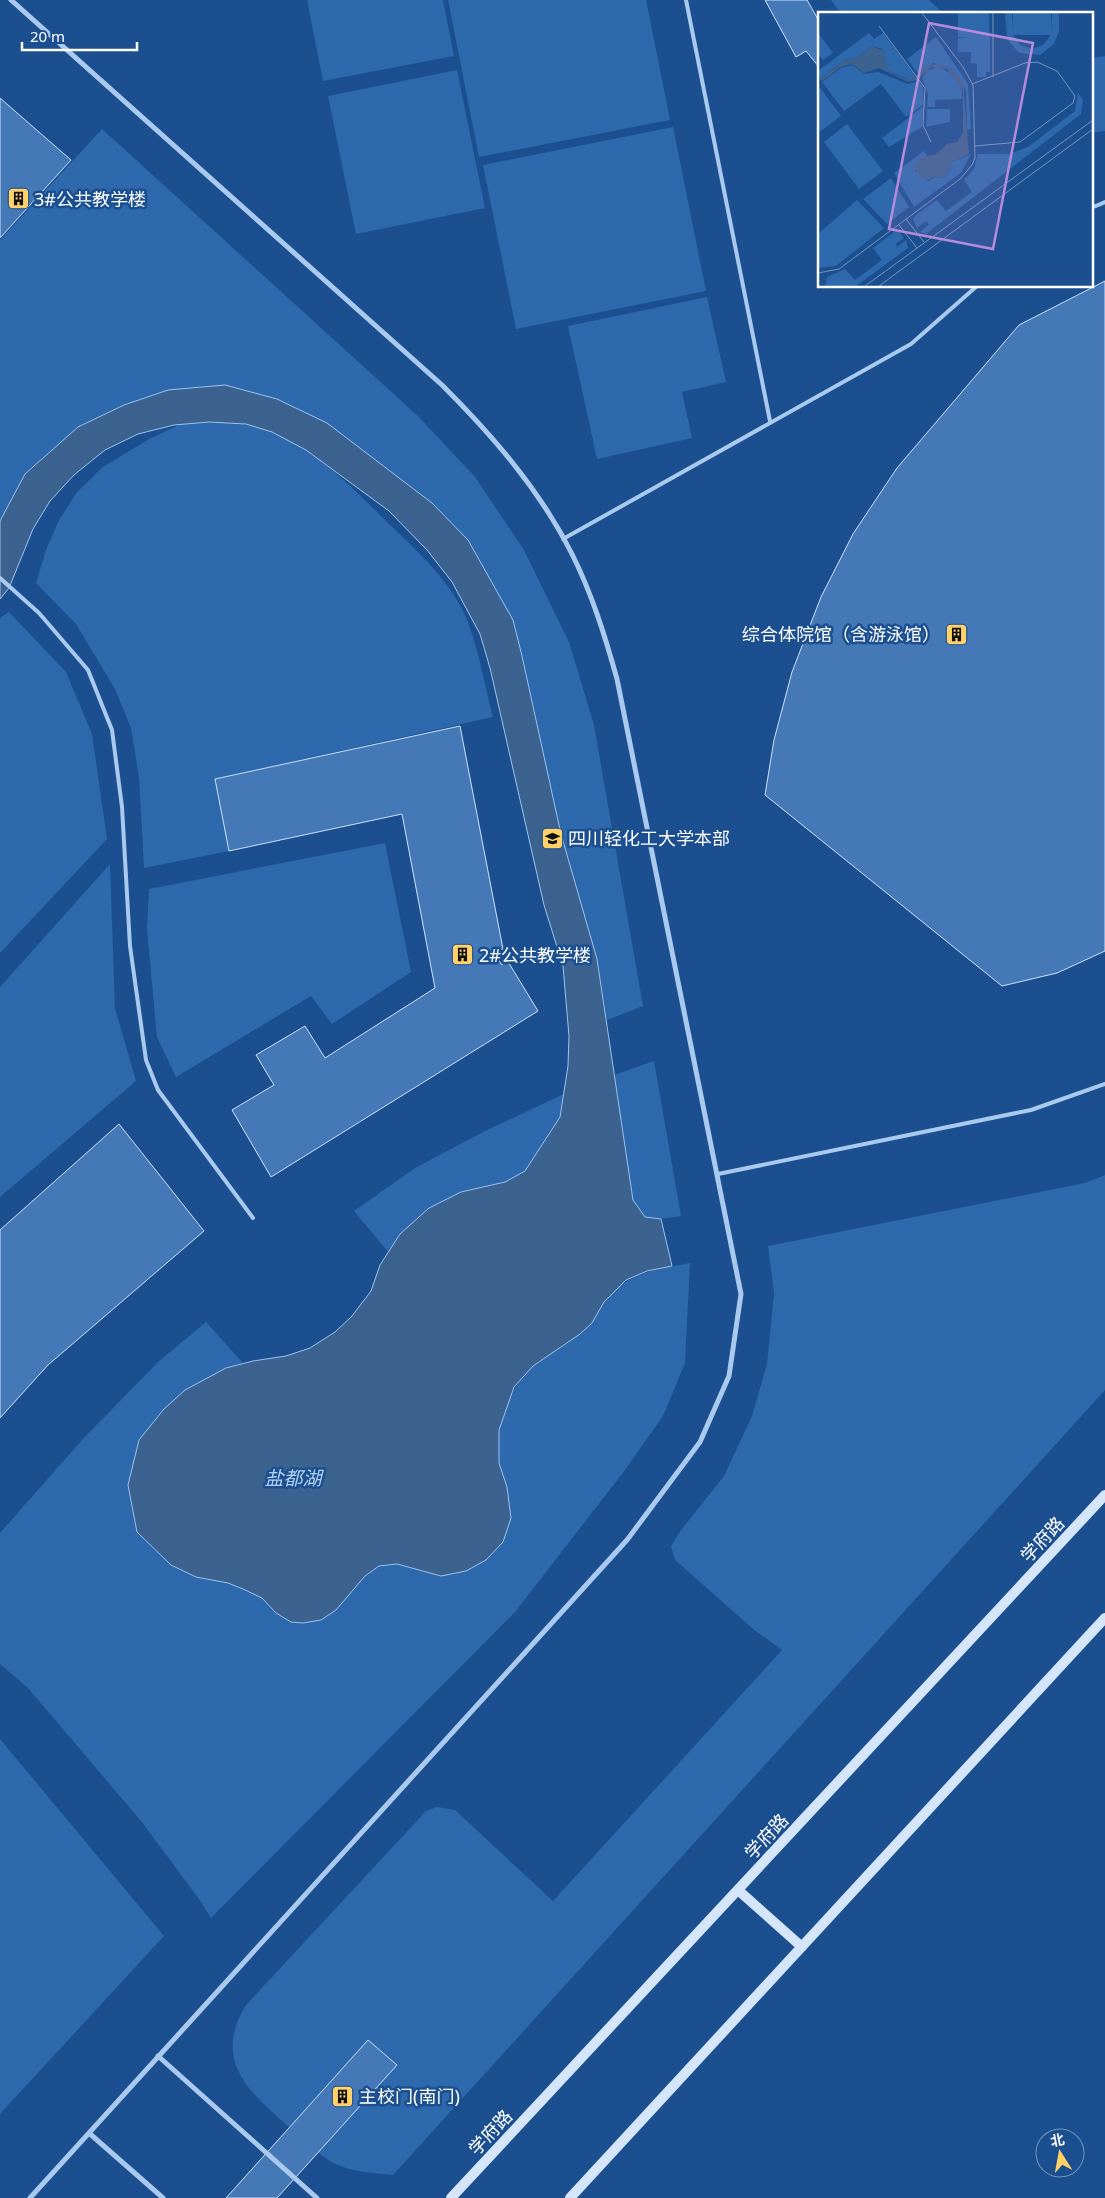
<svg xmlns="http://www.w3.org/2000/svg" width="1105" height="2198" font-family="'Noto Sans','Noto Sans SC',sans-serif">
	<style>
		.green { fill: #2e69ad }
		.water { fill: #3c6290; stroke: #9cc4f0 }
		.building { fill: #4478b7; stroke: #cfe3fa }
		.lines { fill: none; stroke-linecap: round; stroke-linejoin: round }
		.lane { stroke: #a9c9ee; stroke-width: 4 }
		.street { stroke: #a9c9ee; stroke-width: 5 }
		.secondary { stroke: #d6e6fa; stroke-width: 10 }
		.labels { text-anchor: middle; dominant-baseline: central; stroke-width: 5; stroke-linejoin: round; paint-order: stroke }
		.poi-label { font-size: 18px; fill: #fff; stroke: #1b4f8f; text-anchor: start }
		.street-label { font-size: 18px; fill: #fff; stroke: #1b4f8f }
		.water-label { font-size: 19px; font-style: italic; fill: #b5d3f5; stroke: #1b4f8f }
		.inset-road { fill: none; stroke: #7695bc; stroke-width: 1 }
		.view { fill: #b68bdc; fill-opacity: 0.15; stroke: #b68bdc; stroke-width: 2.5 }
		.inset-edge { fill: none; stroke: #fff; stroke-width: 2.5 }
	</style>
	<rect width="100%" height="100%" fill="#1b4f8f"/>
	<path class="green" d="M 307,0 L 443,0 L 454,56 L 323,81 Z
		M 448,0 L 646,0 L 670,120 L 479,157 Z
		M 831,0 L 929,0 L 944,14 L 841,14 Z
		M 1105,56 L 1105,131 L 1091,133 L 1091,58 Z
		M 457,70 L 485,208 L 356,234 L 328,96 Z
		M 673,127 L 706,291 L 516,329 L 483,165 Z
		M 102,129 L 418,416 L 475,477 L 524,550 L 569,642 L 594,725 L 643,1006 L 607,1020 L 597,959 L 561,834 L 522,656 L 512,620 L 468,540 L 426,499 L 327,423 L 277,399 L 225,385 L 168,390 L 124,405 L 78,427 L 25,474 L 0,521 L 0,240 Z
		M 707,297 L 726,382 L 682,392 L 692,438 L 597,459 L 568,326 Z
		M 209,422 C 231,423 253,423 272,432 C 318,452 351,486 385,520 C 416,550 452,581 468,622 C 479,652 485,686 493,717 L 215,779 L 229,851 L 144,868 L 139,777 L 131,728 L 115,689 L 76,624 L 36,583 L 46,550 L 58,522 L 77,492 L 103,467 L 149,439 L 181,424 Z
		M 9,612 L 66,672 L 92,734 L 107,839 L 0,953 L 0,618 Z
		M 385,843 L 411,972 L 332,1024 L 311,996 L 176,1077 L 157,1037 L 147,929 L 149,889 Z
		M 110,864 L 115,1008 L 136,1081 L 0,1197 L 0,987 Z
		M 654,1061 L 681,1216 L 661,1219 L 645,1217 L 633,1200 L 614,1075 Z
		M 564,1094 L 560,1117 L 525,1171 L 505,1182 L 461,1192 L 400,1234 L 388,1252 L 354,1211 L 415,1168 L 483,1132 Z
		M 1105,1175 L 1105,1390 L 393,2175 C 366,2172 339,2172 318,2152 L 397,2064 L 368,2040 L 289,2127 C 249,2092 212,2061 246,2005 L 426,1811 L 437,1807 L 455,1810 L 553,1901 L 782,1650 L 753,1629 L 675,1560 L 671,1546 L 681,1530 L 724,1476 L 752,1416 L 767,1364 L 774,1293 L 768,1246 L 1085,1183 Z
		M 690,1263 L 685,1363 L 663,1416 L 622,1474 L 515,1612 L 211,1918 L 199,1899 L 141,1821 L 28,1688 L 0,1664 L 0,1533 L 82,1440 L 158,1362 L 206,1322 L 243,1363 L 226,1368 L 128,1485 L 137,1532 L 171,1565 L 196,1577 L 228,1583 L 243,1589 L 262,1598 L 276,1613 L 291,1622 L 303,1623 L 379,1566 L 397,1564 L 441,1576 L 507,1487 C 504,1479 501,1472 499,1465 C 492,1434 509,1385 534,1365 C 549,1354 566,1345 581,1333 C 592,1324 596,1314 604,1303 C 626,1272 655,1270 690,1263 Z
		M 0,1739 L 164,1936 L 0,2114 Z"/>
	<path class="water" d="M 225,385 L 277,399 L 327,423 L 432,503 L 468,540 L 513,620 L 522,656 L 561,834 L 597,959 L 633,1200 L 645,1217 L 661,1219 L 672,1266 L 647,1271 L 626,1280 L 604,1302 L 592,1323 L 580,1334 L 533,1366 L 514,1387 L 499,1430 L 499,1463 L 507,1487 L 511,1518 L 503,1542 L 486,1560 L 466,1571 L 441,1576 L 397,1564 L 379,1566 L 365,1576 L 336,1610 L 321,1620 L 303,1623 L 291,1622 L 276,1613 L 262,1598 L 243,1589 L 228,1583 L 196,1577 L 171,1565 L 137,1532 L 128,1485 L 139,1440 L 164,1409 L 185,1390 L 226,1368 L 253,1361 L 286,1356 L 310,1348 L 335,1332 L 352,1316 L 371,1291 L 380,1265 L 400,1234 L 429,1208 L 461,1192 L 505,1182 L 525,1171 L 560,1117 L 568,1066 L 569,1036 L 563,966 L 544,905 L 490,668 L 480,634 L 452,582 L 427,550 L 389,511 L 306,450 L 272,432 L 246,424 L 209,422 L 174,425 L 138,434 L 105,450 L 74,475 L 50,501 L 33,529 L 9,588 L 0,599 L 0,521 L 25,474 L 78,427 L 124,405 L 168,390 Z"/>
	<path class="building" d="M 765,0 L 807,0 L 819,21 L 819,67 L 806,51 L 796,57 Z
		M 0,98 L 71,160 L 0,238 Z
		M 1105,281 L 1105,951 L 1057,973 L 1002,986 L 765,795 L 774,740 L 792,672 L 821,597 L 853,534 L 897,468 L 1019,325 Z
		M 460,726 L 503,949 L 493,951 L 502,965 L 507,960 L 538,1011 L 271,1177 L 232,1110 L 274,1085 L 256,1055 L 305,1026 L 325,1058 L 435,988 L 402,814 L 229,851 L 215,779 Z
		M 119,1124 L 204,1231 L 48,1365 L 0,1418 L 0,1230 Z
		M 368,2040 L 397,2065 L 277,2198 L 226,2198 Z"/>
	<g class="lines">
		<path class="lane" d="M 686,0 L 770,421
			M 1091,208 L 1105,202
			M 563,539 L 911,344 L 977,286
			M 0,578 L 39,613 L 88,670 L 112,730 L 122,807 L 130,946 L 146,1060 L 158,1090 L 253,1218
			M 718,1174 L 1031,1110 L 1105,1084"/>
		<path class="street" d="M 11,0 L 442,385 C 492,435 540,490 572,554 C 592,594 605,636 617,679 L 741,1294 L 729,1376 L 700,1442 L 627,1540 L 30,2198
			M 158,2056 L 317,2198
			M 89,2133 L 163,2198"/>
		<path class="secondary" d="M 738,1890 L 802,1947
			M 451,2198 L 1105,1495
			M 570,2198 L 1105,1618"/>
	</g>
	<defs>
		<symbol id="building-square" viewBox="-11 -11 22 22"><rect x="-9" y="-9" width="18" height="18" rx="4" fill="#ffd166" stroke="#1b4f8f"/><path d="M-4-6H4V6H1V3H-1V6H-4ZM-2.5-4.3h1.7v1.8h-1.7ZM.8-4.3h1.7v1.8H.8ZM-2.5-1h1.7V.8h-1.7ZM.8-1h1.7V.8H.8Z" fill="#111"/></symbol>
		<symbol id="university-square" viewBox="-11 -11 22 22"><rect x="-9" y="-9" width="18" height="18" rx="4" fill="#ffd166" stroke="#1b4f8f"/><path d="M0-5L7-2L0 1L-7-2ZM-4 1L0 2.5L4 1V4Q0 6-4 4Z" fill="#111"/></symbol>
	</defs>
	<g fill-rule="evenodd">
		<use href="#building-square" x="6" y="186" width="25" height="25"/>
		<use href="#building-square" x="944" y="622" width="25" height="25"/>
		<use href="#university-square" x="540" y="826" width="25" height="25"/>
		<use href="#building-square" x="450" y="942" width="25" height="25"/>
		<use href="#building-square" x="330" y="2084" width="25" height="25"/>
	</g>
	<g class="labels">
		<g class="poi-label">
			<text x="34" y="199">3#公共教学楼</text>
			<text x="940" y="634" text-anchor="end">综合体院馆（含游泳馆）</text>
			<text x="568" y="838">四川轻化工大学本部</text>
			<text x="479" y="955">2#公共教学楼</text>
			<text x="359" y="2096">主校门(南门)</text>
		</g>
		<g class="street-label">
			<text transform="translate(1042 1539) rotate(-47)">学府路</text>
			<text transform="translate(766 1836) rotate(-47)">学府路</text>
			<text transform="translate(490 2132) rotate(-47)">学府路</text>
		</g>
		<g class="water-label">
			<text x="293" y="1478">盐都湖</text>
		</g>
	</g>
	<g transform="translate(818 12)">
		<rect width="275" height="275" fill="#1b4f8f"/>
		<path d="M 140,1 L 171,1 L 172,35 L 153,35 L 172,35 L 172,60 L 168,60 L 168,65 L 159,65 L 159,52 L 153,51 L 153,40 L 140,40 L 140,26 L 153,25 L 140,25 ZM 187,1 L 194,1 L 195,19 L 195,1 L 233,1 L 233,20 L 234,1 L 241,1 L 241,19 L 236,32 L 222,43 L 201,41 L 189,27 ZM 195,23 L 233,23 L 225,33 L 214,37 L 202,33 ZM 0,21 L 15,41 L 5,48 L 0,42 ZM 51,21 L 56,27 L 65,21 L 98,65 L 92,68 L 73,60 L 69,57 L 64,37 L 54,34 L 38,46 L 26,48 L 2,67 L 0,59 ZM 118,25 L 150,72 L 153,117 L 149,118 L 148,79 L 134,57 L 115,51 L 100,62 L 89,47 ZM 34,53 L 47,62 L 60,60 L 90,72 L 101,69 L 105,75 L 106,92 L 88,105 L 63,72 L 26,99 L 4,70 L 23,56 ZM 120,54 L 134,62 L 144,78 L 144,87 L 117,88 L 117,95 L 109,95 L 110,82 L 104,66 L 109,59 ZM 0,73 L 23,104 L 0,121 ZM 260,81 L 265,88 L 263,102 L 108,222 L 102,220 L 111,212 L 108,209 L 99,216 L 95,207 L 98,203 L 119,188 L 128,199 L 154,180 L 146,168 L 156,157 L 160,142 L 191,142 L 210,135 L 257,99 ZM 106,94 L 104,115 L 71,135 L 64,126 ZM 109,97 L 132,97 L 132,110 L 108,115 ZM 29,112 L 65,159 L 41,177 L 6,130 ZM 106,139 L 109,143 L 97,159 L 110,169 L 118,165 L 128,166 L 134,150 L 153,142 L 143,161 L 96,195 L 76,161 ZM 73,166 L 91,195 L 69,212 L 45,187 ZM 39,188 L 66,216 L 18,254 L 0,256 L 0,222 ZM 76,220 L 81,220 L 86,226 L 78,232 L 79,235 L 88,228 L 90,236 L 38,274 L 7,274 L 9,265 L 27,257 L 37,268 L 64,248 L 55,236 Z" fill="#2e69ad" fill-rule="evenodd"/>
		<path d="M 54,34 L 66,39 L 71,59 L 88,67 L 95,67 L 105,56 L 120,51 L 134,57 L 145,70 L 151,142 L 134,150 L 128,166 L 118,165 L 109,168 L 99,161 L 96,153 L 103,145 L 118,142 L 129,132 L 139,130 L 145,121 L 145,79 L 129,57 L 113,55 L 99,68 L 90,70 L 61,56 L 46,61 L 34,52 L 23,55 L 4,69 L 2,67 L 26,48 L 38,46 Z" fill="#3c6290"/>
		<path class="inset-road" d="M 175,1 L 175,65M 61,14 L 107,76 L 105,113 L 113,130M 154,72 L 207,51 L 219,50 L 239,59 L 257,84 L 255,91 L 202,130 L 157,134M 88,207 L 106,230M 81,213 L 99,236M 0,261 L 21,257 L 142,167 L 154,153 L 157,146 L 155,73 L 145,55 L 104,1M 47,274 L 275,108M 61,274 L 275,117"/>
		<path class="view" d="M 111,11 L 215,31 L 175,237 L 71,217 Z"/>
		<rect width="275" height="275" class="inset-edge"/>
	</g>
	<g transform="translate(1060 2153) rotate(349)"><circle r="24" fill="#1b4f8f" stroke="#7695bc"/>
	<path d="M0-4L9 19L0 12L-9 19Z" fill="#ffd166"/>
	<text y="-8" font-size="14" font-weight="bold" text-anchor="middle" fill="#ffffff">北</text>
	</g>
	<path d="M22 42v8h115v-8" fill="none" stroke="#ffffff" stroke-width="2.5"/>
	<text x="30" y="42" font-size="15" fill="#ffffff" stroke="#1b4f8f" stroke-width="4" paint-order="stroke">20 m</text>
</svg>
